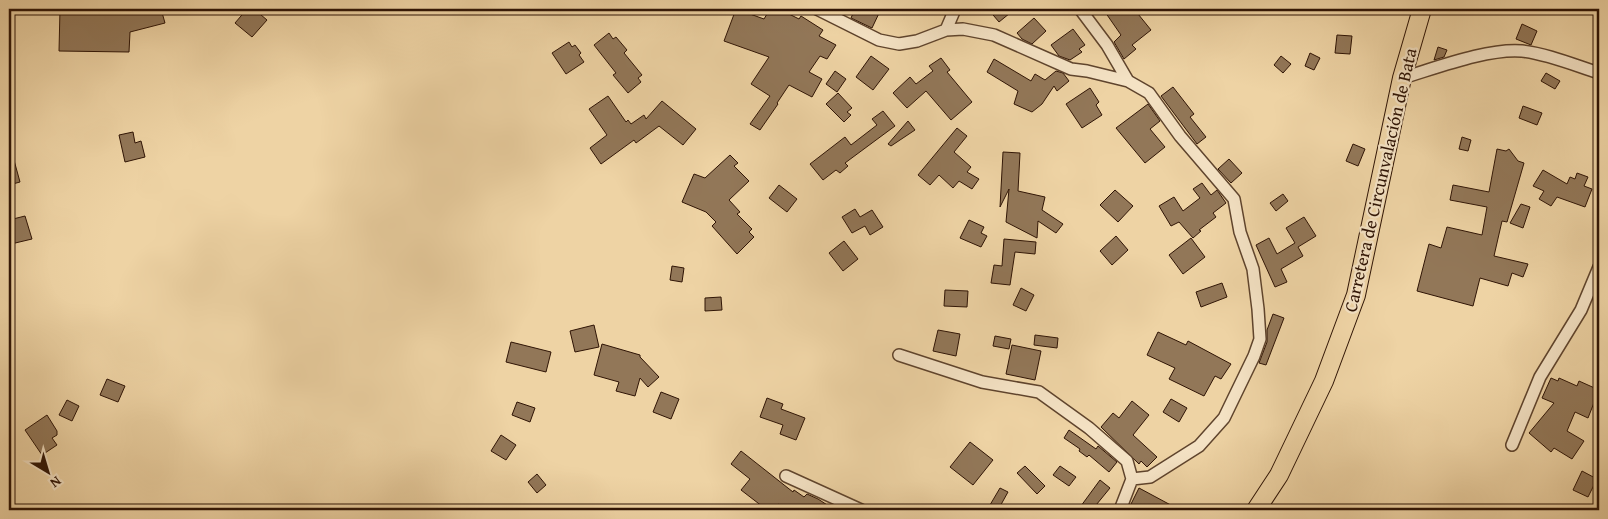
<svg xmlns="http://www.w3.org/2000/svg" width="1608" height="519" font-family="'Gentium Book Plus',serif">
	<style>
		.building { fill: #927758; stroke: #2f1405 }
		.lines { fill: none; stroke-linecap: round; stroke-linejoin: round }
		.minor-casing { stroke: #5f442d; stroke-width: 14 }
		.primary-casing { stroke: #2f1405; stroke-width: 20 }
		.minor { stroke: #f4e2c4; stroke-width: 11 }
		.primary { stroke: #eed3a4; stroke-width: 18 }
		.labels { text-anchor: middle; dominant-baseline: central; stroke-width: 4.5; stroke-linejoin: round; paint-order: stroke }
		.street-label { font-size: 18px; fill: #2f1405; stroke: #f4e2c4 }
	</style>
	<rect width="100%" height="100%" fill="#eed3a4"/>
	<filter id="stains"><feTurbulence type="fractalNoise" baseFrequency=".004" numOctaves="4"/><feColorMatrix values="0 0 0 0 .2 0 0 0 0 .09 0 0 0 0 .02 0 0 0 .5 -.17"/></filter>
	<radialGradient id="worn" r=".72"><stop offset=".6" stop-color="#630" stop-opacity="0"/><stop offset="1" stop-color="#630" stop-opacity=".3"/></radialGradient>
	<path class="building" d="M 60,9 L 161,9 L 165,23 L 130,32 L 129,52 L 59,51 Z
		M 247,9 L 254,9 L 267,20 L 252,37 L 235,23 Z
		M 736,9 L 764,19 L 770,9 L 779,9 L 799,19 L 801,16 L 823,30 L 819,36 L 836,45 L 827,59 L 820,56 L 809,72 L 822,79 L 812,97 L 789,85 L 777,103 L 778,104 L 760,130 L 750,124 L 770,96 L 751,84 L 769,57 L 724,41 Z
		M 855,9 L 881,9 L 872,28 L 851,18 Z
		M 988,9 L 1015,9 L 999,22 Z
		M 1103,9 L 1134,9 L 1151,30 L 1132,45 L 1136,49 L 1124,59 L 1114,42 L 1121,35 Z
		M 1034,18 L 1046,31 L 1032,44 L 1022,39 L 1017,33 Z
		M 1522,24 L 1537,31 L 1531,45 L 1516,39 Z
		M 1073,29 L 1085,45 L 1079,49 L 1082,52 L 1070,60 L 1059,56 L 1051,45 Z
		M 609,33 L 613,39 L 616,37 L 627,50 L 624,53 L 642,75 L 638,78 L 641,82 L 628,93 L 613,75 L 616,73 L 594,45 Z
		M 1337,35 L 1352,36 L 1350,54 L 1335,53 Z
		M 569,42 L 572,47 L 575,45 L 581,53 L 579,55 L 584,62 L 566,74 L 552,53 Z
		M 1438,47 L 1447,50 L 1444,57 L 1434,60 Z
		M 1310,53 L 1320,58 L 1314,70 L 1305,66 Z
		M 871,56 L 889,69 L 873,90 L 856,77 Z
		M 1281,56 L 1291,64 L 1283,73 L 1274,65 Z
		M 941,58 L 950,70 L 947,72 L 972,102 L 951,120 L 926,91 L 907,108 L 893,93 L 910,77 L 916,84 L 933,71 L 929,66 Z
		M 994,59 L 1031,81 L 1035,74 L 1045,80 L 1056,71 L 1063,73 L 1069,81 L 1057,91 L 1054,86 L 1042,104 L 1032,112 L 1014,104 L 1018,91 L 987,72 Z
		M 835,71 L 846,79 L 837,92 L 826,84 Z
		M 1546,73 L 1560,81 L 1555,89 L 1541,81 Z
		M 1173,87 L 1194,114 L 1190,117 L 1206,137 L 1197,144 L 1161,96 Z
		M 1090,88 L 1099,102 L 1096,105 L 1102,115 L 1082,128 L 1066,104 Z
		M 838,93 L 852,108 L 847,112 L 851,115 L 844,122 L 826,104 Z
		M 608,96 L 626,122 L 628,120 L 631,124 L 644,115 L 646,119 L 662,101 L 696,129 L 683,145 L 659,126 L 636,143 L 634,140 L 601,164 L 590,148 L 607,135 L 589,109 Z
		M 1148,104 L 1160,121 L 1150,129 L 1165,147 L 1145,163 L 1116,128 Z
		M 1523,106 L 1542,113 L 1537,125 L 1519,118 Z
		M 883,111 L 895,126 L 845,163 L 848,166 L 840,173 L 836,170 L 823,180 L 810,164 L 845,137 L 851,145 L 877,125 L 872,119 Z
		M 908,121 L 915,130 L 891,146 L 888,144 Z
		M 957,128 L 967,136 L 954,152 L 971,167 L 967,172 L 979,179 L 972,189 L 959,181 L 953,188 L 939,175 L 930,185 L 918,175 Z
		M 133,132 L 135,143 L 141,141 L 145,157 L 125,162 L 119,135 Z
		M 1462,137 L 1471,140 L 1468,151 L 1459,149 Z
		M 1353,144 L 1365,149 L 1358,166 L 1346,161 Z
		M 1497,149 L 1506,151 L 1509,149 L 1518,161 L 1524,163 L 1507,222 L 1502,221 L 1494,256 L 1528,264 L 1523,277 L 1512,273 L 1508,286 L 1480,278 L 1473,306 L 1417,291 L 1429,244 L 1441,248 L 1447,227 L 1482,235 L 1487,207 L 1450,200 L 1453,185 L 1489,192 Z
		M 1003,152 L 1020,153 L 1018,191 L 1045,197 L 1042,210 L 1063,224 L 1056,233 L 1038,221 L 1037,238 L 1006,222 L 1009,189 L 1000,207 Z
		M 9,153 L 12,153 L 20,182 L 9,185 Z
		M 730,155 L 738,163 L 734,166 L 749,181 L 729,200 L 740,212 L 737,214 L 752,229 L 749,232 L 754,237 L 737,254 L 712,226 L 716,222 L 706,212 L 682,202 L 694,174 L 705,178 Z
		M 1229,159 L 1242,173 L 1231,183 L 1218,169 Z
		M 1543,170 L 1567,184 L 1570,177 L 1575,179 L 1577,173 L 1588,177 L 1584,186 L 1592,189 L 1585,207 L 1557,197 L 1551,206 L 1539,199 L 1544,191 L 1533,186 Z
		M 1202,183 L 1211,195 L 1217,190 L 1226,203 L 1213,213 L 1216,217 L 1199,230 L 1201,231 L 1193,238 L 1179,222 L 1171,226 L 1159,206 L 1174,197 L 1183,211 L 1200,198 L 1193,189 Z
		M 779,185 L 797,199 L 787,212 L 769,198 Z
		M 1115,190 L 1133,206 L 1118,222 L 1100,205 Z
		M 1283,194 L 1288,201 L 1276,211 L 1270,203 Z
		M 1521,204 L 1530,207 L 1523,228 L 1510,223 Z
		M 855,209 L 860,217 L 872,210 L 883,227 L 870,235 L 865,226 L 852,233 L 842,217 Z
		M 25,216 L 32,239 L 11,244 L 9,236 L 9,220 Z
		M 1304,217 L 1316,236 L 1298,247 L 1303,256 L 1281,269 L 1287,282 L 1275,287 L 1256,245 L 1269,238 L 1277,254 L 1295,243 L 1286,228 Z
		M 969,220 L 984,227 L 981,233 L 987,236 L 981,247 L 960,238 Z
		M 1116,236 L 1128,250 L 1112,265 L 1100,251 Z
		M 1191,238 L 1205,257 L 1183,274 L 1169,255 Z
		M 1004,239 L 1036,242 L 1035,254 L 1015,252 L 1010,285 L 991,283 L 994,265 L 1002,266 Z
		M 844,241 L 858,259 L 843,271 L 829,253 Z
		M 672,266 L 684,268 L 682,282 L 670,280 Z
		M 1222,283 L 1227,297 L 1201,307 L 1196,292 Z
		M 1021,288 L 1034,295 L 1026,311 L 1013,305 Z
		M 945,290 L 968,291 L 967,307 L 944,306 Z
		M 721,297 L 722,310 L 705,311 L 705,298 Z
		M 1273,314 L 1284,318 L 1266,365 L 1259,363 L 1267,342 L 1267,330 Z
		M 594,325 L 599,347 L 575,352 L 570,331 Z
		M 938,330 L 960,334 L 956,356 L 933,351 Z
		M 1158,332 L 1186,345 L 1188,341 L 1231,364 L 1221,379 L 1215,376 L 1204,396 L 1169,379 L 1175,368 L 1147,355 Z
		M 1035,335 L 1058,338 L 1057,348 L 1034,345 Z
		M 995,336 L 1011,339 L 1009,349 L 993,346 Z
		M 511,342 L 551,352 L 546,372 L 506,362 Z
		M 602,344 L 640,355 L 640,357 L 659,377 L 648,387 L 640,378 L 635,396 L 616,391 L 619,382 L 594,375 Z
		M 1012,345 L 1041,351 L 1035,380 L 1006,374 Z
		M 1551,378 L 1558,381 L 1559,378 L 1577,386 L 1579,381 L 1599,390 L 1588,418 L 1575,412 L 1567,431 L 1584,441 L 1572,459 L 1554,448 L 1551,452 L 1529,433 L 1554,403 L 1542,398 Z
		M 107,379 L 125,386 L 118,402 L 100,395 Z
		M 661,392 L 679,399 L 671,419 L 653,412 Z
		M 767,398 L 783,404 L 781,409 L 805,418 L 796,440 L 780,434 L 783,425 L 760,417 Z
		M 1171,399 L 1187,408 L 1179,422 L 1163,412 Z
		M 67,400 L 79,406 L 72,421 L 59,415 Z
		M 1132,401 L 1149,415 L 1133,435 L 1157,457 L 1147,467 L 1141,461 L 1139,464 L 1101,427 L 1113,413 L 1119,418 Z
		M 517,402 L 535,408 L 530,422 L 512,415 Z
		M 47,415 L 57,431 L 57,435 L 52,438 L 57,445 L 42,455 L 25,430 Z
		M 1069,430 L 1096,449 L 1098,446 L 1117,462 L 1109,472 L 1089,455 L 1087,457 L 1079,451 L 1080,449 L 1064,438 Z
		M 501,435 L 516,445 L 506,460 L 491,451 Z
		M 970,442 L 993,460 L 973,485 L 950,467 Z
		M 741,451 L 793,492 L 794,490 L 804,497 L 807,494 L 818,499 L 835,510 L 787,510 L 778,504 L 773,510 L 767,510 L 741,490 L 750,479 L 731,464 Z
		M 1025,466 L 1045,486 L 1037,494 L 1017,473 Z
		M 1060,466 L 1076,477 L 1069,486 L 1053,475 Z
		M 1582,471 L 1597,479 L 1588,497 L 1573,490 Z
		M 537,474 L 546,485 L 537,493 L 528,482 Z
		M 1100,480 L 1110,488 L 1092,510 L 1078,510 Z
		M 1000,488 L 1008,492 L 998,510 L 987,510 Z
		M 1139,488 L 1180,510 L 1133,510 L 1129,508 Z"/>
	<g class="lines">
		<defs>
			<path id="minor" d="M 817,9 L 879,40 L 899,44 L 917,41 L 946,30 L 963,29 L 994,35 L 1071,69 L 1087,71 L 1128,81 L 1149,93 L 1180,136 L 1234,199 L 1240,232 L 1253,269 L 1258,309 L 1260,339 L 1254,356 L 1224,418 L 1199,446 L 1150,477 L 1132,479 L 1120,510
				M 1080,9 L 1107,45 L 1128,81
				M 946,30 L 955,9
				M 1402,78 C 1436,68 1488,48 1522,51 C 1548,54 1574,65 1599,73
				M 899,355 L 982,382 L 1039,392 L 1089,428 L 1127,461 L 1132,479
				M 1512,445 L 1540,377 L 1581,310 L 1599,267
				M 786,476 L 861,510"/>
			<path id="primary" d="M 1256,510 L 1279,475 L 1324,381 L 1356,295 L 1402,78 L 1422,9"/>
		</defs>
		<use href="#minor" class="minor-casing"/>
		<use href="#primary" class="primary-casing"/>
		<use href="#minor" class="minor"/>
		<use href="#primary" class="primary"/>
	</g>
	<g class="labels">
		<g class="street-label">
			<text transform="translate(1380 180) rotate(-77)">Carretera de Circunvalación de Bata</text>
		</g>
	</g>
	<rect width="1608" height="519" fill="none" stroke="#eed3a4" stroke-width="30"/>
	<rect x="10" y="10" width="1588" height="499" fill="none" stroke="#2f1405" stroke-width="2.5"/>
	<rect x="15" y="15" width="1578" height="489" fill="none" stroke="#2f1405"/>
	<g transform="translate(48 472) rotate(142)" stroke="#f4e2c4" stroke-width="4" paint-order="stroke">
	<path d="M0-4L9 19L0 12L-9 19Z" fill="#2f1405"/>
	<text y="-8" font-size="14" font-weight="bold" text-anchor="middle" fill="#2f1405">N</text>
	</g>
	<rect width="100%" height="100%" filter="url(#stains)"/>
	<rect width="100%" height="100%" fill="url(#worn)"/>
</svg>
